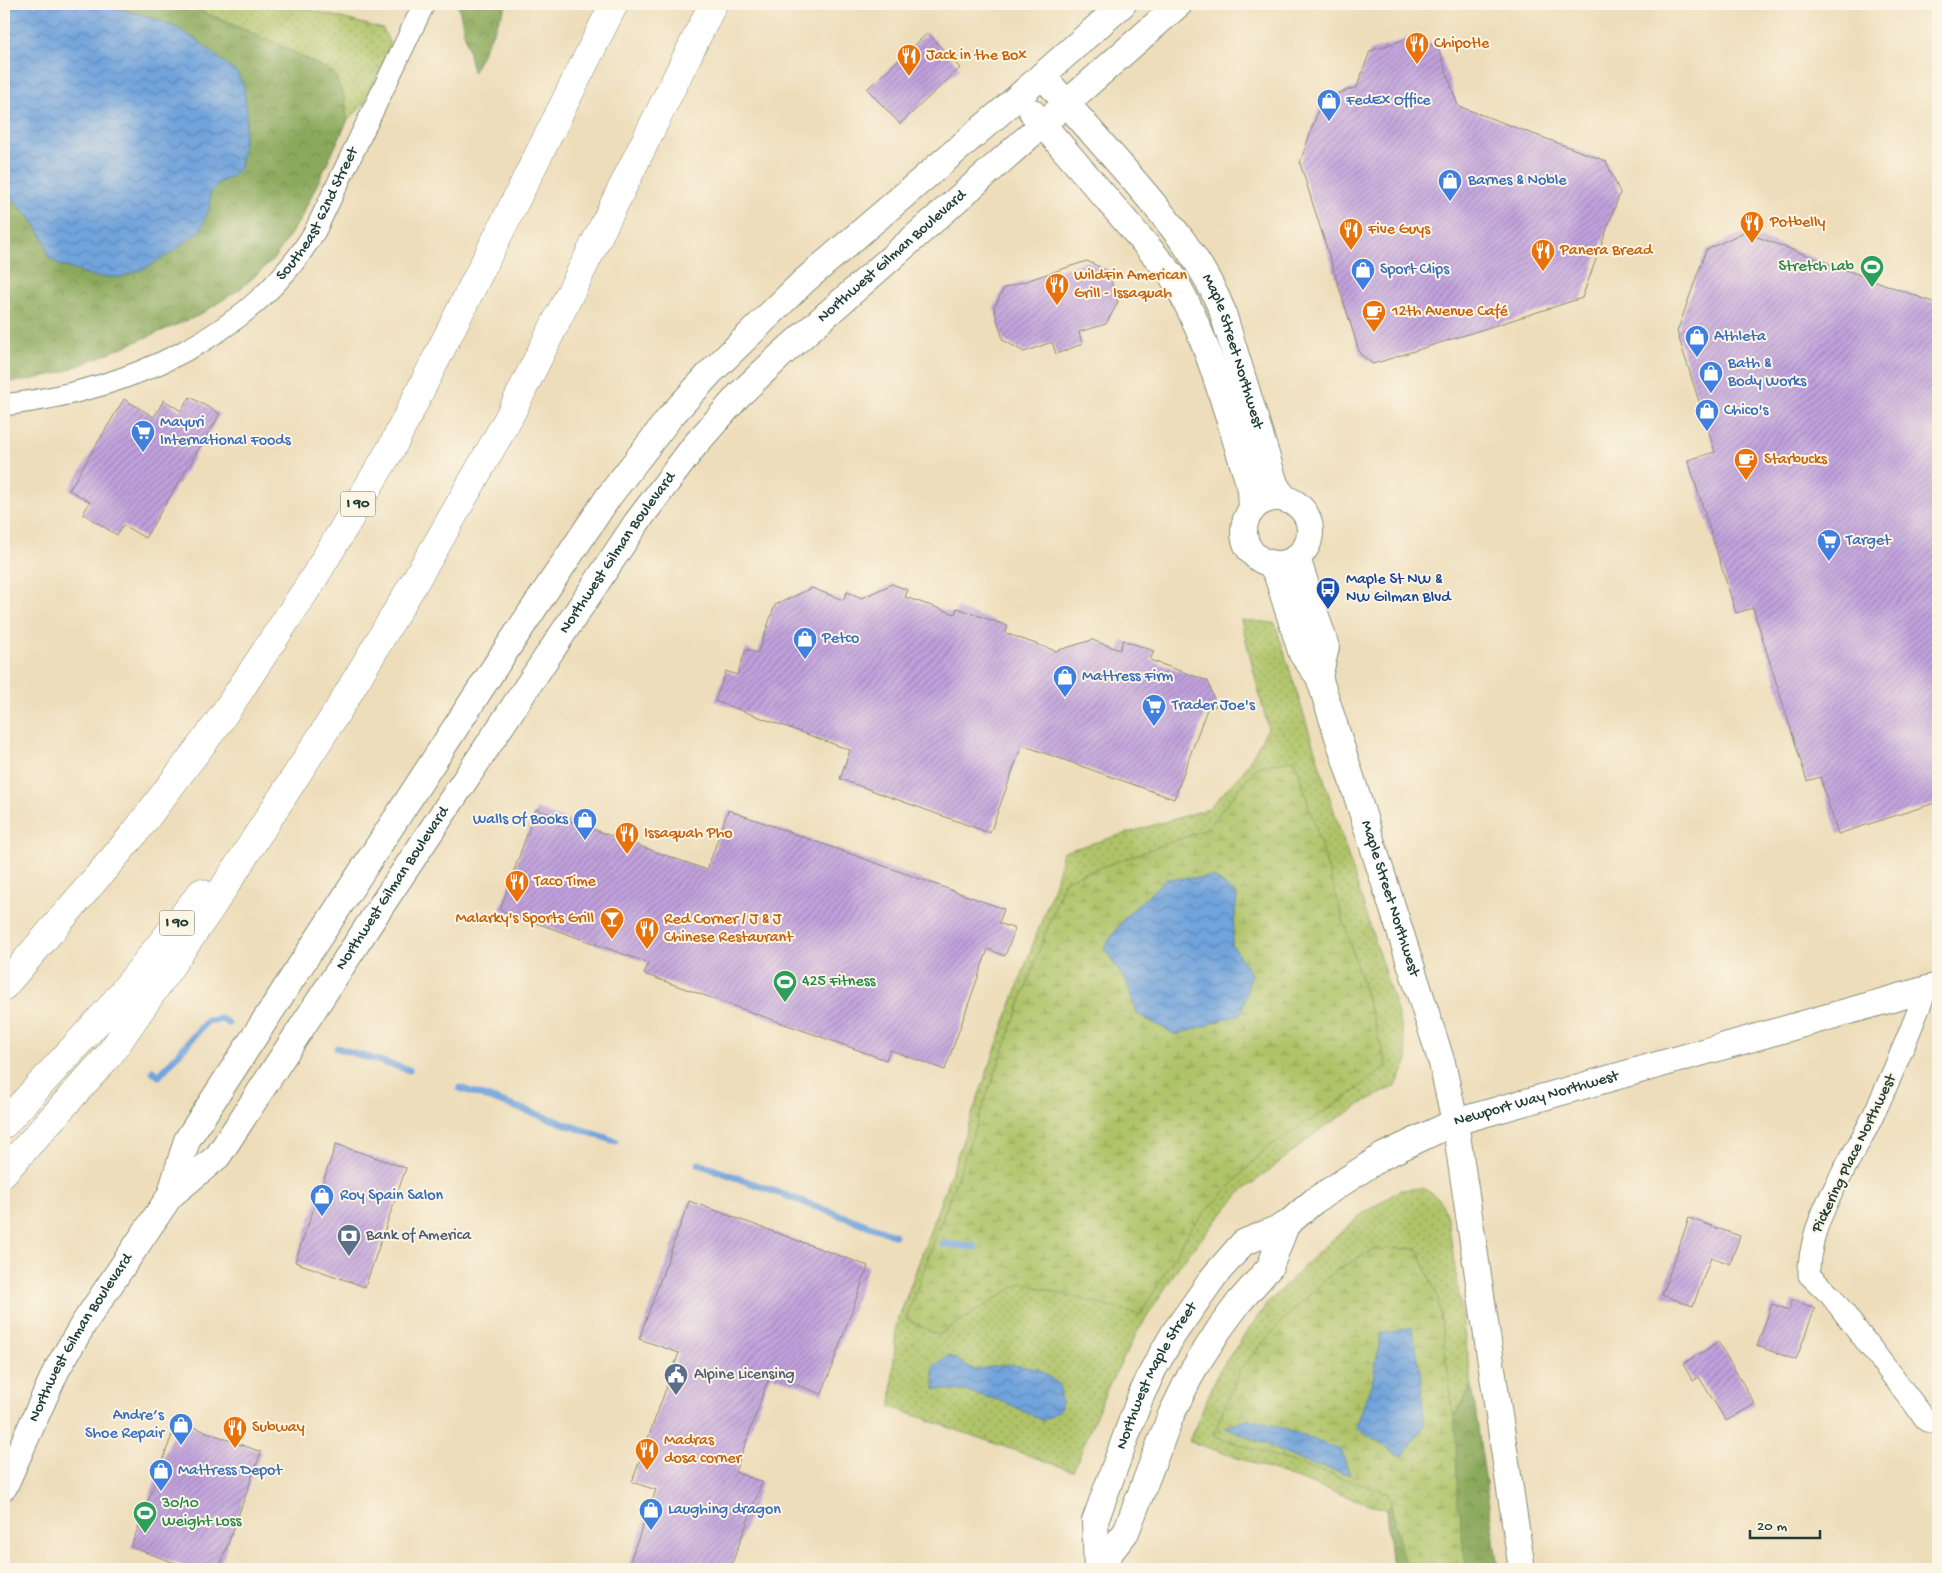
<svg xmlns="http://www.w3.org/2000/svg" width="1942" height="1573" font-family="'Gochi Hand',sans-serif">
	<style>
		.green { fill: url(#green-dots); stroke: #67804e }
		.forest { fill: url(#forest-crowns); stroke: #557348 }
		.wetland { fill: url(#wetland-marsh); stroke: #67804e }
		.water { fill: url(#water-waves); stroke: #487088 }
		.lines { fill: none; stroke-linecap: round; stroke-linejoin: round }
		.stream { stroke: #71a3dc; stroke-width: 7 }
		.building { fill: url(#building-hatch) }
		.minor-casing { stroke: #868d77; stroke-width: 23 }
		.tertiary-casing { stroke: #868d77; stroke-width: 28 }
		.motorway-casing { stroke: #868d77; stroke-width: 29 }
		.minor { stroke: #fff; stroke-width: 21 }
		.tertiary { stroke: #fff; stroke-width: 26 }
		.motorway { stroke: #fff; stroke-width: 28 }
		.labels { text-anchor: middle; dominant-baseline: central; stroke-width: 4; stroke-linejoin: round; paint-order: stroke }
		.shield { fill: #fcf5e5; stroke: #617469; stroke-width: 1 }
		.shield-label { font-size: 15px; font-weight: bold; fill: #1f3d34 }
		.food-label { font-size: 16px; fill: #c56008; stroke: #fcf5e5; text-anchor: start }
		.shop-label { font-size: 16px; fill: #366cbe; stroke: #fcf5e5; text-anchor: start }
		.street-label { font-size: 16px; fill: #1f3d34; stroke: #fcf5e5 }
		.leisure-label { font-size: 16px; fill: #27864d; stroke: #fcf5e5; text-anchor: start }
		.transit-label { font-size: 16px; fill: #164399; stroke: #fcf5e5; text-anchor: start }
		.service-label { font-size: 16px; fill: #4e5e75; stroke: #fcf5e5; text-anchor: start }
	</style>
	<defs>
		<pattern id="green-dots" width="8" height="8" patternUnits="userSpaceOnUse" patternTransform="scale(1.25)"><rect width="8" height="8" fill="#afc367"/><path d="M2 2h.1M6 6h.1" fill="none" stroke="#8ea056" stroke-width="1.8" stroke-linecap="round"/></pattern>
		<pattern id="forest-crowns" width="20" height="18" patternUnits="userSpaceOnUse" patternTransform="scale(1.25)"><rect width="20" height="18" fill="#8ba95c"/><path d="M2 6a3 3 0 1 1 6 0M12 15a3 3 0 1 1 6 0" fill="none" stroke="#718b4d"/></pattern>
		<pattern id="wetland-marsh" width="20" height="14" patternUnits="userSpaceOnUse" patternTransform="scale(1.25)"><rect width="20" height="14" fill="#afc367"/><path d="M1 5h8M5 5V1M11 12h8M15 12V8" fill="none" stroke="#8ea056"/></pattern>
		<pattern id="water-waves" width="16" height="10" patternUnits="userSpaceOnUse" patternTransform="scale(1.25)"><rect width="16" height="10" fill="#71a3dc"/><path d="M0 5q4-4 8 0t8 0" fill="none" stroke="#5c86b3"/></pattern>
		<pattern id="building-hatch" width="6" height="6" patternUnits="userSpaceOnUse" patternTransform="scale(1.25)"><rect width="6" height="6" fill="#c1a1dd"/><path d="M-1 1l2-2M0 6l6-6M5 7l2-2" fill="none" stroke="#9c84b4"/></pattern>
	</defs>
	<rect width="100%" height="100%" fill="#fcf5e5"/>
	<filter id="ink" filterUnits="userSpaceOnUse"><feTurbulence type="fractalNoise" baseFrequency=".02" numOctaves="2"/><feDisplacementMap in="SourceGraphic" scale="10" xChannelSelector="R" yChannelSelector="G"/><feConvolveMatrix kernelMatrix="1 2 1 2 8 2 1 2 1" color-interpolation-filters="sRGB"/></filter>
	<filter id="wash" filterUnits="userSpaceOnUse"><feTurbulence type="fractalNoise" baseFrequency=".0096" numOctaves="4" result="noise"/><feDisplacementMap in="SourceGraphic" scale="20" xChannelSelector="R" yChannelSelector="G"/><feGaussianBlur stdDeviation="1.12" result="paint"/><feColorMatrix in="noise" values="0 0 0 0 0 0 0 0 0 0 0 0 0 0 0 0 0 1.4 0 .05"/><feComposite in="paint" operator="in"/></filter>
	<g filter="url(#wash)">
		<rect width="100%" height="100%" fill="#edddba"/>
		<path class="green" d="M 184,4 L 289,4 L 383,29 L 391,46 L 365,103 L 347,122 L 345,98 L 333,73 L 280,45 Z
			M 1241,620 L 1275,623 L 1400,1021 L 1408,1061 L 1396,1086 L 1366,1101 L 1320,1130 L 1239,1194 L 1181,1263 L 1137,1333 L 1107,1389 L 1073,1471 L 891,1407 L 896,1326 L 1055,883 L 1063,852 L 1208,809 L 1243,772 L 1268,728 Z
			M 1423,1188 L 1440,1199 L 1448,1220 L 1472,1386 L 1421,1470 L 1386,1510 L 1189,1441 L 1219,1371 L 1266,1305 L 1317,1253 L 1362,1214 L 1400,1190 Z"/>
		<path class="forest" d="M 108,4 L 184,4 L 280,45 L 333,73 L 345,98 L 347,122 L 300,220 L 273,260 L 240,289 L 198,316 L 63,372 L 25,381 L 4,382 L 4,190 L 31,219 L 47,245 L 210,206 L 210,193 L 220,182 L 231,177 L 240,168 L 247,115 L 237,73 L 198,41 L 177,28 L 145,15 L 123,10 Z
			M 458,4 L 507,4 L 473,72 Z
			M 1472,1386 L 1498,1569 L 1392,1569 L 1386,1510 L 1421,1470 Z"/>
		<path class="wetland" d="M 1295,759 L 1387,1066 L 1344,1099 L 1266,1148 L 1191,1228 L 1140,1315 L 1021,1283 L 938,1335 L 906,1319 L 1065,880 L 1205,830 L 1257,767 Z
			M 1417,1248 L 1438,1298 L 1455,1426 L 1458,1503 L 1466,1569 L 1406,1569 L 1388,1493 L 1213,1436 L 1240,1370 L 1284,1319 L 1335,1271 L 1373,1250 Z"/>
		<path class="water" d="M 4,4 L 108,4 L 123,10 L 145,15 L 177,28 L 198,41 L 237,73 L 244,86 L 247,115 L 240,168 L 231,177 L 220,182 L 210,193 L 210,206 L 200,231 L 171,253 L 146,268 L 121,277 L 97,277 L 59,265 L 48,257 C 46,229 22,209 4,190 Z
			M 1214,877 L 1237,895 L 1232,945 L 1251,974 L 1241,1014 L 1176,1035 L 1137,1014 L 1127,983 L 1104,948 L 1125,917 L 1166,879 Z
			M 1412,1327 L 1421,1374 L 1424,1426 L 1402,1457 L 1356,1427 L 1373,1379 L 1381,1334 Z
			M 949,1355 L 975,1370 L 1007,1364 L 1039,1369 L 1060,1385 L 1061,1409 L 1043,1421 L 1005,1402 L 966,1391 L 935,1389 L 933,1367 Z
			M 1249,1419 L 1282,1428 L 1341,1450 L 1350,1475 L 1302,1461 L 1226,1427 Z"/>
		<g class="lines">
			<path class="stream" d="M 337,1048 L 409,1070
				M 153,1071 L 159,1076 L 207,1021 L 221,1019 L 228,1023
				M 460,1088 L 615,1141
				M 699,1164 L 894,1235
				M 943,1244 L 975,1247"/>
		</g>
		<g id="blocks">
			<path class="building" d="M 928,33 L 960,68 L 900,124 L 867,89 Z
				M 1412,37 L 1438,47 L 1458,106 L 1606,161 L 1620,193 L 1582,298 L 1373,364 L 1360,354 L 1300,163 L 1322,99 L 1357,87 L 1370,51 Z
				M 1744,232 L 1938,304 L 1938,802 L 1838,834 L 1820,777 L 1807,781 L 1753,608 L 1736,613 L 1688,460 L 1715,452 L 1677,332 L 1706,250 Z
				M 1087,261 L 1108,271 L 1118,302 L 1106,324 L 1079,332 L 1082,344 L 1056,354 L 1052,342 L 1024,352 L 1003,340 L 994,308 L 1004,288 Z
				M 190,397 L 220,414 L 145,538 L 123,525 L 117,535 L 83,514 L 90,502 L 69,490 L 124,399 L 154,417 L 164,400 L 181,411 Z
				M 892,584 L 908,590 L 905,597 L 955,614 L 957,608 L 1008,626 L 1005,633 L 1056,651 L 1092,640 L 1120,650 L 1123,640 L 1154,651 L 1150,660 L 1208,681 L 1216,706 L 1207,709 L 1174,799 L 1022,745 L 990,833 L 840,779 L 850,750 L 715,701 L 726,671 L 737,675 L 746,649 L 758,653 L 775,605 L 812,588 L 843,600 L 847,592 L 862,598 Z
				M 536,809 L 707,870 L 728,810 L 1004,909 L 999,923 L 1015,929 L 1005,956 L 988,949 L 945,1070 L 890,1050 L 886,1060 L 644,974 L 648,963 L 500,910 Z
				M 336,1144 L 406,1168 L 365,1287 L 295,1262 Z
				M 689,1201 L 868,1266 L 822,1394 L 770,1375 L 735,1472 L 762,1482 L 730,1569 L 627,1569 L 656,1490 L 632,1482 L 679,1353 L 639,1339 Z
				M 1689,1218 L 1740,1236 L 1730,1264 L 1711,1257 L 1693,1306 L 1662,1295 Z
				M 1792,1300 L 1815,1308 L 1796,1360 L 1757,1346 L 1772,1304 L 1789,1310 Z
				M 1718,1342 L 1755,1404 L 1726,1421 L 1699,1377 L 1693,1381 L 1683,1364 Z
				M 177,1421 L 261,1452 L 219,1569 L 192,1569 L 131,1547 Z"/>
		</g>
	</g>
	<g filter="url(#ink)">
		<use href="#blocks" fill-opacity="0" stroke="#868d77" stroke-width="1"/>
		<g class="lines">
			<defs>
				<g id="minor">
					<path id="s1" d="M 4,405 C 124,391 251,339 315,231 L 424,4"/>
					<path d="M 1926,990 C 1909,1035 1892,1076 1871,1120 C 1852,1159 1817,1209 1811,1252 C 1809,1259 1809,1267 1809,1275 L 1831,1296 L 1927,1421 L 1938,1424"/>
				</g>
				<g id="tertiary">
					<path id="s2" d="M 1042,75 C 1072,109 1101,143 1130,176 C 1166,218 1201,258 1222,310 L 1275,484 L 1279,491 L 1287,500"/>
					<path d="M 1032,112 L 1171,274 C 1209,337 1228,419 1251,489 L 1252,510"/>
					<circle cx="1277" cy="531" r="33"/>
					<path d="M 1299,555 L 1299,564 L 1326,647 L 1319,677"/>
					<path id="s3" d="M 1270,563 L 1277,575 L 1302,654 L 1319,677 L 1442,1063 L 1455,1122 L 1522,1569"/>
					<path d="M 170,1196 L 187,1140 L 500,659 L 609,496 L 670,417 L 711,372 L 803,282 L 1002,111 L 1123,4"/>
					<path id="s4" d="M 4,1487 L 56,1371 L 84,1323 L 170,1196 L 218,1156 L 381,906 L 637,522 L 695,445 L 739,395 L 782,354 L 1179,4"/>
					<path id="s5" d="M 1097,1569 L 1095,1521 L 1140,1398 L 1154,1368 L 1174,1333 L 1215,1275 L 1243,1243 L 1286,1225 L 1314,1201 L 1383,1156 L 1455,1122 L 1938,986"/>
					<path d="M 1097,1569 L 1126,1532 L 1171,1415 L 1193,1370 L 1220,1328 L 1240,1301 L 1270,1267 L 1286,1225"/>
				</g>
				<path id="motorway" d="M 4,986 L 134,834 L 218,723 L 312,581 L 392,447 L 614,4
					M 4,1124 L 111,1007 L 201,893
					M 4,1172 L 109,1055 L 212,906 L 337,712 L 437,544 L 509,417 L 713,4"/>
			</defs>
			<use href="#minor" class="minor-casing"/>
			<use href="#tertiary" class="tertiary-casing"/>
			<use href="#motorway" class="motorway-casing"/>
			<use href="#minor" class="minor"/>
			<use href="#tertiary" class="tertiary"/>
			<use href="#motorway" class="motorway"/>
		</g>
	</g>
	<defs>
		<symbol id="restaurant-pin" viewBox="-11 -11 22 30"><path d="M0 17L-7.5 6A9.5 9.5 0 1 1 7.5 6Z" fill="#e8710a" stroke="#fcf5e5"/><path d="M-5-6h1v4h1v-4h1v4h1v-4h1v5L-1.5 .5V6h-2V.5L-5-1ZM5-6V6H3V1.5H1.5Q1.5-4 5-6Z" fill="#fff"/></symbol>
		<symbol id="shop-pin" viewBox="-11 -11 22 30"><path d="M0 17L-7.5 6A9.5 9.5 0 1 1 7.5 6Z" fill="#3f7fe0" stroke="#fcf5e5"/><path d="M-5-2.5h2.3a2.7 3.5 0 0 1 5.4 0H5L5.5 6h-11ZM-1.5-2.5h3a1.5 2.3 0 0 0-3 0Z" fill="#fff"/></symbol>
		<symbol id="stadium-pin" viewBox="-11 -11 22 30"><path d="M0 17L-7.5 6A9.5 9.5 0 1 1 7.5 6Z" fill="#2e9e5b" stroke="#fcf5e5"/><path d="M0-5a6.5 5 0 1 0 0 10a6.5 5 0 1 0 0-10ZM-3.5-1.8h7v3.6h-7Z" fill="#fff"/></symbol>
		<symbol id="cafe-pin" viewBox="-11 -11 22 30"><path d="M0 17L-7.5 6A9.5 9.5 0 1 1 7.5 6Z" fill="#e8710a" stroke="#fcf5e5"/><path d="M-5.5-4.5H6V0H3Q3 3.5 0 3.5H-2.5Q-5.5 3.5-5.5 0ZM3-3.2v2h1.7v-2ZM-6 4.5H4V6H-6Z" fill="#fff"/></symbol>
		<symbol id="supermarket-pin" viewBox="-11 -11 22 30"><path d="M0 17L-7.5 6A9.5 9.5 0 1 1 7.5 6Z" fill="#3f7fe0" stroke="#fcf5e5"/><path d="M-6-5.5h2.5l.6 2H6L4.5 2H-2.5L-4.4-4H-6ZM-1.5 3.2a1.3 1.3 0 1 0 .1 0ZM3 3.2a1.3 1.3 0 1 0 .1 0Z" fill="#fff"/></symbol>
		<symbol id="bus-pin" viewBox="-11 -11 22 30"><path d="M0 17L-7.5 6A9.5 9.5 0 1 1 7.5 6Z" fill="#1a4fb4" stroke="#fcf5e5"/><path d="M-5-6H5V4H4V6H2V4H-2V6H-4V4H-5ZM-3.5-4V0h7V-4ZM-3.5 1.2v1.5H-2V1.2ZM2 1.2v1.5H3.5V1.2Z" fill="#fff"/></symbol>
		<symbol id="bar-pin" viewBox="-11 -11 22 30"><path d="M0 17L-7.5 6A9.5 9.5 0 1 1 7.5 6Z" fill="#e8710a" stroke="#fcf5e5"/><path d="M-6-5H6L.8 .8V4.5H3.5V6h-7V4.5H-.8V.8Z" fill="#fff"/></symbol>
		<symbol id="bank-pin" viewBox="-11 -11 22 30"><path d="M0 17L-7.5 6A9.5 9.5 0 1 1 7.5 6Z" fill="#5c6f8a" stroke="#fcf5e5"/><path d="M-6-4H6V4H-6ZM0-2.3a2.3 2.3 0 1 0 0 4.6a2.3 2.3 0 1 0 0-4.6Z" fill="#fff"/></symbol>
		<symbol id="civic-pin" viewBox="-11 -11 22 30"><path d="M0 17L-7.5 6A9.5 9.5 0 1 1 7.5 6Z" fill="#5c6f8a" stroke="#fcf5e5"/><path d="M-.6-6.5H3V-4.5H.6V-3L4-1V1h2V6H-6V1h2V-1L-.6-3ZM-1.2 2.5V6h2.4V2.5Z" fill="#fff"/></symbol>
	</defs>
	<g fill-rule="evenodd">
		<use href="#restaurant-pin" x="1403" y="30" width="28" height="38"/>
		<use href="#restaurant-pin" x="895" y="42" width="28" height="38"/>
		<use href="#shop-pin" x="1315" y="87" width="28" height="38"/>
		<use href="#shop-pin" x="1436" y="167" width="28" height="38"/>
		<use href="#restaurant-pin" x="1738" y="209" width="28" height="38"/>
		<use href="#restaurant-pin" x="1337" y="216" width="28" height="38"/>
		<use href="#restaurant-pin" x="1529" y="237" width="28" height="38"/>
		<use href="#stadium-pin" x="1858" y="253" width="28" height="38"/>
		<use href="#shop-pin" x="1349" y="256" width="28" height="38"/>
		<use href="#restaurant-pin" x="1043" y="271" width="28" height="38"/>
		<use href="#cafe-pin" x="1360" y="298" width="28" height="38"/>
		<use href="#shop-pin" x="1683" y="323" width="28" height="38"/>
		<use href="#shop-pin" x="1697" y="359" width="28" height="38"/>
		<use href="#shop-pin" x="1693" y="397" width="28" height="38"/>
		<use href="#supermarket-pin" x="129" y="418" width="28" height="38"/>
		<use href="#cafe-pin" x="1732" y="446" width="28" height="38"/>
		<use href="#supermarket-pin" x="1815" y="527" width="28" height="38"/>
		<use href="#bus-pin" x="1314" y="575" width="28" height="38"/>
		<use href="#shop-pin" x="791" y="625" width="28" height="38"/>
		<use href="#shop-pin" x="1051" y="663" width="28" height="38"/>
		<use href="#supermarket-pin" x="1140" y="692" width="28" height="38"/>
		<use href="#shop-pin" x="571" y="806" width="28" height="38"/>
		<use href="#restaurant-pin" x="613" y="820" width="28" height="38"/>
		<use href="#restaurant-pin" x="503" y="868" width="28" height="38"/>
		<use href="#bar-pin" x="598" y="905" width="28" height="38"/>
		<use href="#restaurant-pin" x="633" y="915" width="28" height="38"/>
		<use href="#stadium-pin" x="771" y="968" width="28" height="38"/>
		<use href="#shop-pin" x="308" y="1182" width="28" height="38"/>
		<use href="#bank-pin" x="335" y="1222" width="28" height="38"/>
		<use href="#civic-pin" x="662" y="1361" width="28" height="38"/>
		<use href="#shop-pin" x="167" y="1411" width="28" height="38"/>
		<use href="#restaurant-pin" x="221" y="1414" width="28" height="38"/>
		<use href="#restaurant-pin" x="633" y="1436" width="28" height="38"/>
		<use href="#shop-pin" x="147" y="1457" width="28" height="38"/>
		<use href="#shop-pin" x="637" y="1496" width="28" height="38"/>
		<use href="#stadium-pin" x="131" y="1499" width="28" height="38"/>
	</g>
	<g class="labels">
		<g class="shield">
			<rect x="340.5" y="491.5" width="35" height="25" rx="4"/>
			<rect x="159.5" y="910.5" width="35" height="25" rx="4"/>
		</g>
		<g class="shield-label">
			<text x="358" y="504">I 90</text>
			<text x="177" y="923">I 90</text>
		</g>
		<g class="food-label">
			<text x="1434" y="44">Chipotle</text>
			<text x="926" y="56">Jack in the Box</text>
			<text x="1770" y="223">Potbelly</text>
			<text x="1368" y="230">Five Guys</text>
			<text x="1560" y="251">Panera Bread</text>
			<text x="1074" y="276">WildFin American<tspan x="1074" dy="18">Grill - Issaquah</tspan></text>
			<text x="1392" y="312">12th Avenue Café</text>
			<text x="1764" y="460">Starbucks</text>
			<text x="644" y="834">Issaquah Pho</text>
			<text x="534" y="882">Taco Time</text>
			<text x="594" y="919" text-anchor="end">Malarky's Sports Grill</text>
			<text x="664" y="920">Red Corner / J &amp; J<tspan x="664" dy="18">Chinese Restaurant</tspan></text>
			<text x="252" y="1428">Subway</text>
			<text x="664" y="1441">Madras<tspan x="664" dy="18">dosa corner</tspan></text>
		</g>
		<g class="shop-label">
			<text x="1346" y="101">FedEx Office</text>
			<text x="1468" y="181">Barnes &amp; Noble</text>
			<text x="1380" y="270">Sport Clips</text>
			<text x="1714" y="337">Athleta</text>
			<text x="1728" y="364">Bath &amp;<tspan x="1728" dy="18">Body Works</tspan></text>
			<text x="1724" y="411">Chico's</text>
			<text x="160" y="423">Mayuri<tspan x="160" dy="18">International Foods</tspan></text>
			<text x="1846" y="541">Target</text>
			<text x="822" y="639">Petco</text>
			<text x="1082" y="677">Mattress Firm</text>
			<text x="1172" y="706">Trader Joe's</text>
			<text x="568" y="820" text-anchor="end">Walls Of Books</text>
			<text x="340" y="1196">Roy Spain Salon</text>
			<text x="164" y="1416" text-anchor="end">Andre’s<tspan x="164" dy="18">Shoe Repair</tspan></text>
			<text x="178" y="1471">Mattress Depot</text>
			<text x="668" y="1510">Laughing dragon</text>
		</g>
		<g class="street-label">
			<text stroke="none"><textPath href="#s1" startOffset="385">Southeast 62nd Street</textPath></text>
			<text stroke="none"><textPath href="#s4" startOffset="1528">Northwest Gilman Boulevard</textPath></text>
			<text stroke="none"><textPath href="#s2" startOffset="340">Maple Street Northwest</textPath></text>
			<text stroke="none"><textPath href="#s4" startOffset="1122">Northwest Gilman Boulevard</textPath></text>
			<text stroke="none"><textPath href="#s4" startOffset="718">Northwest Gilman Boulevard</textPath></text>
			<text stroke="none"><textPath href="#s3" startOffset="358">Maple Street Northwest</textPath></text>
			<text stroke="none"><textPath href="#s5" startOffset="696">Newport Way Northwest</textPath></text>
			<text transform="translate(1855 1154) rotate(-64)">Pickering Place Northwest</text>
			<text stroke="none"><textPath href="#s4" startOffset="168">Northwest Gilman Boulevard</textPath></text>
			<text stroke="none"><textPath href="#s5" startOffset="206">Northwest Maple Street</textPath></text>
		</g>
		<g class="leisure-label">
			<text x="1854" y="267" text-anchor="end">Stretch Lab</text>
			<text x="802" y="982">425 Fitness</text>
			<text x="162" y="1504">30/10<tspan x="162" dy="18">Weight Loss</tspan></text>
		</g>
		<g class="transit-label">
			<text x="1346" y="580">Maple St NW &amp;<tspan x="1346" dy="18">NW Gilman Blvd</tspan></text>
		</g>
		<g class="service-label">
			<text x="366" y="1236">Bank of America</text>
			<text x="694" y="1375">Alpine Licensing</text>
		</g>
	</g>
	<rect width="1942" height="1573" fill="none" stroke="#fcf5e5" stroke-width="20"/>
	<path d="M1750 1530v8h70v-8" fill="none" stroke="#1f3d34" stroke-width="2.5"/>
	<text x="1757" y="1530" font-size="15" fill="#1f3d34" stroke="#fcf5e5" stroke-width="4" paint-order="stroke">20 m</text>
</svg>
